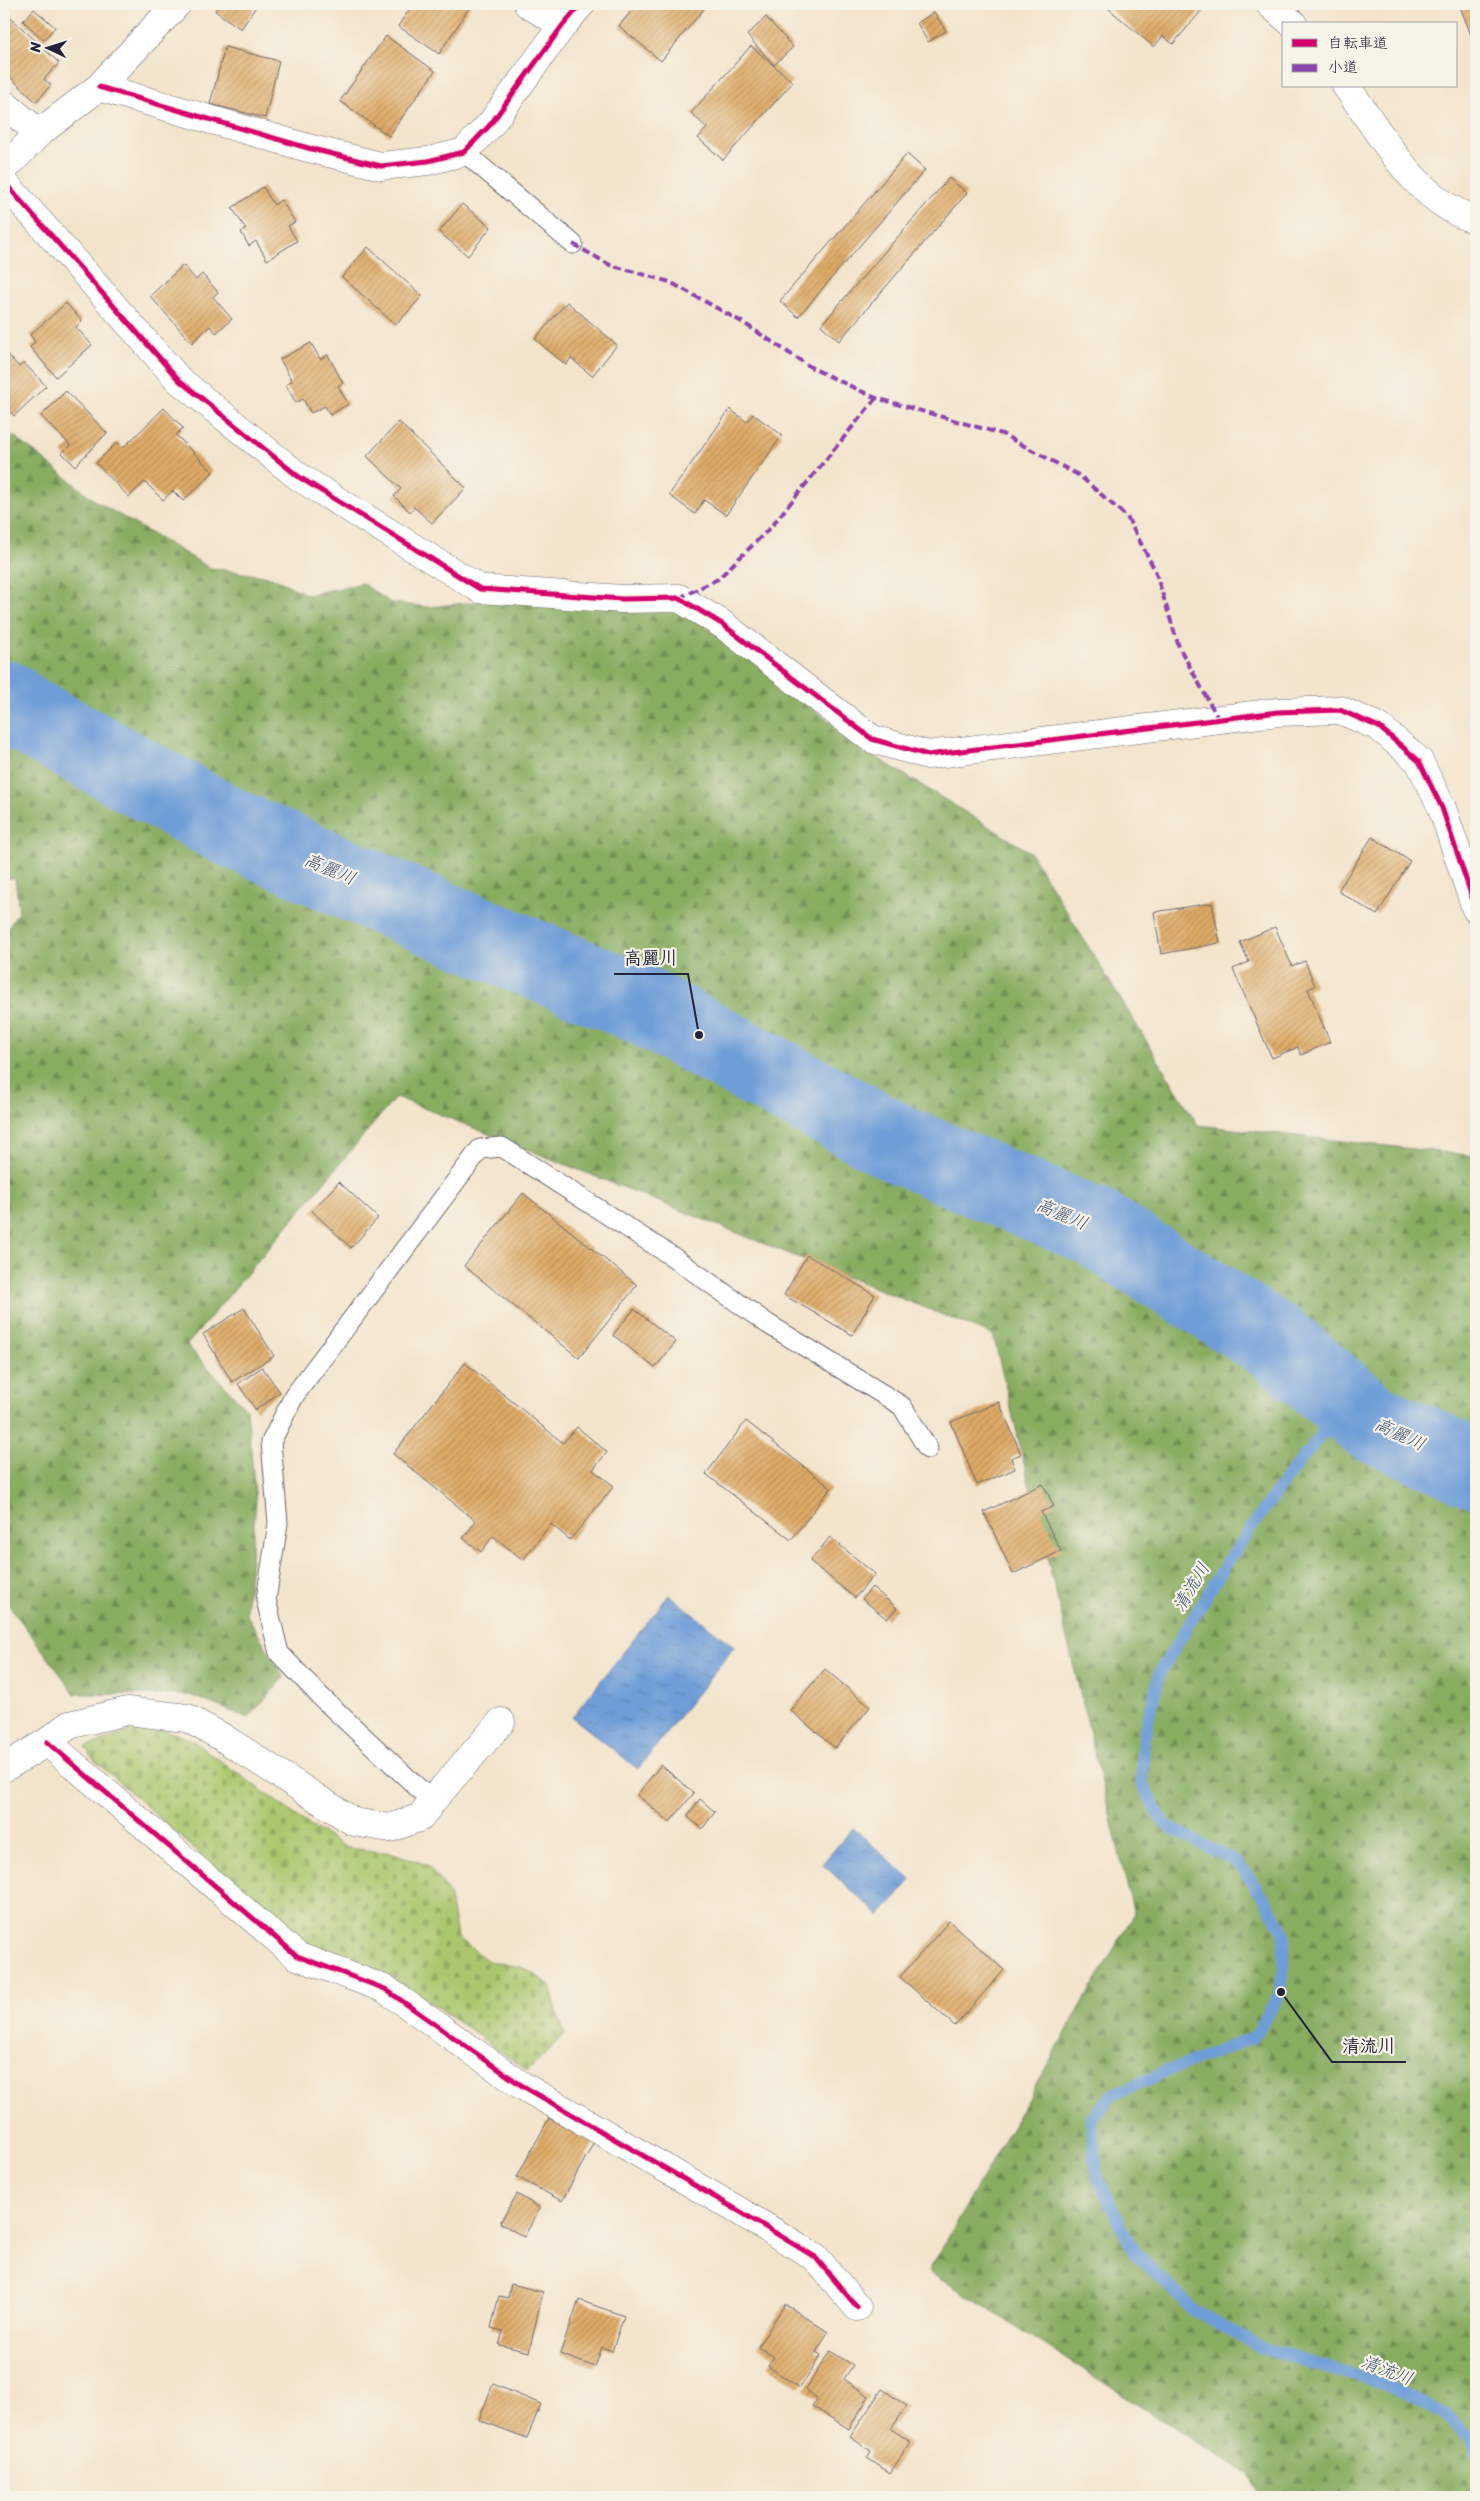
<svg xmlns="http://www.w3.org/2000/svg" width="1480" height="2501" font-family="Sriracha,'Klee One',sans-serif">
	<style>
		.forest { fill: url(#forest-firs); stroke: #55674e }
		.cemetery { fill: url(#cemetery-stones); stroke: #667454 }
		.water { fill: url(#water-ripples); stroke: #486089 }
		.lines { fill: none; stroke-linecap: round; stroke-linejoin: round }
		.stream { stroke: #6e9dd7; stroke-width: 12 }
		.river { stroke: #6e9dd7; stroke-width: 79 }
		.building { fill: url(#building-hatch) }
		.service-casing { stroke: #6b666e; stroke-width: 21 }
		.minor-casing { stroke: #6b666e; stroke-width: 29 }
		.service { stroke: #fff; stroke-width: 19 }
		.minor { stroke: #fff; stroke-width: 28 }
		.quiet { stroke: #8e44ad; stroke-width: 4; stroke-dasharray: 8 4; stroke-linecap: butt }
		.cycleway-casing { stroke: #f7f3e8; stroke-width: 8 }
		.cycleway { stroke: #d6006c; stroke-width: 5 }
		.labels { text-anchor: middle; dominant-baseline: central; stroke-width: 4.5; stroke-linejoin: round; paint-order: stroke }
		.water-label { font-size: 18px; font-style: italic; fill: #405379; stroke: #f7f3e8 }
		.leader { fill: none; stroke: #22223b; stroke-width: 2 }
		.callout-dot { fill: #22223b; stroke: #f7f3e8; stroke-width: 2 }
		.callout-label { font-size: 18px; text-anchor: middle; font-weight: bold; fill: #22223b; stroke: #f7f3e8; stroke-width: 4.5; stroke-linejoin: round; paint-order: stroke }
	</style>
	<defs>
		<pattern id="forest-firs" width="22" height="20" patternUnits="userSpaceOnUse" patternTransform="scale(1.25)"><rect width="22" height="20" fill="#88ac61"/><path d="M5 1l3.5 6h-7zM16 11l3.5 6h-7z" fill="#6f8c51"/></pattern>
		<pattern id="cemetery-stones" width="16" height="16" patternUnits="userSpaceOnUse" patternTransform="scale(1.25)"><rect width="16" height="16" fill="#abc76e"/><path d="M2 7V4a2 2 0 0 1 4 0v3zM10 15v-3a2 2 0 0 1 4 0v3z" fill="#93ab60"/></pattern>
		<pattern id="water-ripples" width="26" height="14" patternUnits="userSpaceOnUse" patternTransform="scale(1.25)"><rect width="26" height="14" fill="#6e9dd7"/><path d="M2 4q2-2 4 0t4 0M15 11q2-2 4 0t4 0" fill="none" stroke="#5a80b0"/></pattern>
		<pattern id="building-hatch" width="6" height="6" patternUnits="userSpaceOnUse" patternTransform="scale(1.25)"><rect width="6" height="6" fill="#dfac67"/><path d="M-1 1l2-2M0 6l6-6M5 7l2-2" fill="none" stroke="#b48c56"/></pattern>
	</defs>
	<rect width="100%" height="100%" fill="#f7f3e8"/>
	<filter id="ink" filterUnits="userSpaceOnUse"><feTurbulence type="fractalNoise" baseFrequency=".02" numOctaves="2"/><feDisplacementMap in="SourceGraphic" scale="10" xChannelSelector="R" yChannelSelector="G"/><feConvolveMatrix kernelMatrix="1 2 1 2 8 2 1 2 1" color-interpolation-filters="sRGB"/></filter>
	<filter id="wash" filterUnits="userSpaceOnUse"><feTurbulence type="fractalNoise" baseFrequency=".0096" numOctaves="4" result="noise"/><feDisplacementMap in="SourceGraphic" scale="20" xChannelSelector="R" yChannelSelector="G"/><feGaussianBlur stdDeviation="1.12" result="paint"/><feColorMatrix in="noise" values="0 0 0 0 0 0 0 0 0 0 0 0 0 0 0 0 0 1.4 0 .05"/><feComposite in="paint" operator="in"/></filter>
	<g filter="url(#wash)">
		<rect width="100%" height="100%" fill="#f3e4cc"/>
		<path class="forest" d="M 14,436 L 97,502 L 210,568 L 271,577 L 308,595 L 362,583 L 391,603 L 428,607 L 477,602 L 672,602 L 789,689 L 866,751 L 1030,852 L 1198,1125 L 1476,1156 L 1476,2497 L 1260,2497 L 1253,2478 L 929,2271 L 1134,1914 L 993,1335 L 396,1097 L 187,1345 L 247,1410 L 256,1503 L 246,1613 L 284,1678 L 248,1718 L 190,1695 L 75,1694 L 9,1605 L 4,1607 L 4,935 L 19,911 L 15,878 L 4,879 L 4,440 Z"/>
		<path class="cemetery" d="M 137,1729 L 165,1730 L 192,1740 L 313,1828 L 347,1848 L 393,1853 L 427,1865 L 449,1893 L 457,1937 L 488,1961 L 524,1968 L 549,1984 L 564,2034 L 528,2071 L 438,2007 L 382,1972 L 303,1945 L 93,1759 L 85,1747 Z"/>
		<path class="water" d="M 669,1595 L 734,1647 L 638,1769 L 572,1717 Z
			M 853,1828 L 911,1880 L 880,1916 L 822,1864 Z"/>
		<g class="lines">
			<path class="stream" d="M 1348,1402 L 1284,1481 L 1226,1564 L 1160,1672 L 1144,1737 L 1142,1784 L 1165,1825 L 1237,1862 L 1266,1901 L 1285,1935 L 1281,1992 L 1253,2038 L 1167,2071 L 1112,2095 L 1091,2119 L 1097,2176 L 1134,2252 L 1195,2311 L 1264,2349 L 1387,2385 L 1445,2414 L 1472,2442 L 1476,2453"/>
			<path class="river" d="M 4,699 L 21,712 L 226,825 L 403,904 L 642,1005 L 899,1144 L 1096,1228 L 1277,1343 L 1370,1421 L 1476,1469"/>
		</g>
		<g id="blocks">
			<path class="building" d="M 220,4 L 255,4 L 257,5 L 241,29 L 215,11 Z
				M 413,4 L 469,4 L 471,5 L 439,54 L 398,26 Z
				M 637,4 L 708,4 L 661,61 L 619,26 Z
				M 1103,4 L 1207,4 L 1173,44 L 1163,36 L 1154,47 Z
				M 1459,4 L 1476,4 L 1476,33 L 1471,35 Z
				M 34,9 L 55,27 L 44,40 L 23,21 Z
				M 4,11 L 59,63 L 44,79 L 51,85 L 36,102 L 4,71 Z
				M 934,12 L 946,31 L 928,42 L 917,23 Z
				M 766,17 L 793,47 L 774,65 L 747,35 Z
				M 386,36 L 435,71 L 389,136 L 340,101 Z
				M 751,46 L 793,82 L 723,160 L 698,138 L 707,128 L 691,113 Z
				M 225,47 L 279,61 L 265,118 L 210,104 Z
				M 907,154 L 925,170 L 798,317 L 780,301 Z
				M 949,178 L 967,193 L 839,341 L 821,325 Z
				M 263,187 L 274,205 L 281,200 L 295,222 L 288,226 L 297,241 L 267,260 L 256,241 L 249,246 L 241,232 L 246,229 L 232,208 Z
				M 462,204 L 491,227 L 468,256 L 439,232 Z
				M 368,247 L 422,296 L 396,325 L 342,277 Z
				M 183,265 L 196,280 L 202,274 L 218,292 L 213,297 L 232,319 L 216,333 L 210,326 L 192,343 L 150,296 Z
				M 567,302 L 617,345 L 592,376 L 571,358 L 566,365 L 535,339 Z
				M 66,303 L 82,321 L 76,327 L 92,345 L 56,377 L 30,347 L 35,342 L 30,335 Z
				M 311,343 L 320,359 L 328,355 L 343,383 L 338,386 L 348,404 L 330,415 L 325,406 L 311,413 L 303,399 L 296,403 L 286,385 L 292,381 L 280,359 Z
				M 4,350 L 19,367 L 24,363 L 46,386 L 14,416 L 4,405 Z
				M 66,391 L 107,433 L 75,466 L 62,453 L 70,445 L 41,416 Z
				M 164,408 L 183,428 L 176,435 L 213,472 L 183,501 L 173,491 L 163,500 L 145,482 L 129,497 L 96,463 L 117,442 L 123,448 Z
				M 730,409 L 747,422 L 753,414 L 782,435 L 726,515 L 704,500 L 695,514 L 669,495 Z
				M 399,422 L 466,488 L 432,523 L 414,507 L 410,512 L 394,496 L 401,489 L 367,456 Z
				M 1372,837 L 1410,861 L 1377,915 L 1338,891 Z
				M 1212,903 L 1220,943 L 1161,954 L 1154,912 Z
				M 1275,927 L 1292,966 L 1305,961 L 1315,986 L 1308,989 L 1330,1042 L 1301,1055 L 1298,1047 L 1272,1058 L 1233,969 L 1249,962 L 1240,942 Z
				M 339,1182 L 378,1218 L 351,1248 L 312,1211 Z
				M 523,1193 L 637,1285 L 579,1358 L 464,1266 Z
				M 807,1255 L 875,1295 L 852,1335 L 784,1295 Z
				M 244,1308 L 274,1356 L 232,1382 L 203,1334 Z
				M 634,1309 L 676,1342 L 655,1368 L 613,1335 Z
				M 465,1363 L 563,1443 L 577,1427 L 607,1452 L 593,1470 L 614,1486 L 570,1540 L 551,1524 L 523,1560 L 493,1536 L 481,1552 L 463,1538 L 476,1521 L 393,1454 Z
				M 262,1367 L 280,1392 L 256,1410 L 238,1384 Z
				M 999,1402 L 1021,1454 L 1011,1458 L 1015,1469 L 977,1485 L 951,1422 Z
				M 746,1421 L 831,1488 L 791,1540 L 706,1474 Z
				M 1043,1484 L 1054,1506 L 1041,1512 L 1061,1551 L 1013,1574 L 984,1512 Z
				M 830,1537 L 875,1574 L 855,1598 L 810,1561 Z
				M 872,1587 L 897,1608 L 887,1619 L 862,1599 Z
				M 825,1669 L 870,1707 L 835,1748 L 790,1710 Z
				M 661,1765 L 694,1793 L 670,1822 L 637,1795 Z
				M 700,1799 L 715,1812 L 702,1829 L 687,1816 Z
				M 949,1921 L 1004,1970 L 955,2026 L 900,1977 Z
				M 549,2118 L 594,2142 L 562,2201 L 517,2177 Z
				M 517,2194 L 540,2208 L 524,2237 L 500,2223 Z
				M 511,2284 L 543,2292 L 529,2352 L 499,2345 L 503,2331 L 491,2328 L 499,2296 L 508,2298 Z
				M 579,2300 L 624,2316 L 612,2351 L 602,2347 L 595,2367 L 560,2354 Z
				M 785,2304 L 828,2332 L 816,2352 L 821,2355 L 800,2388 L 768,2366 L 774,2357 L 758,2347 Z
				M 830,2351 L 853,2365 L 844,2379 L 869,2396 L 849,2429 L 812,2406 L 817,2398 L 805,2390 Z
				M 493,2384 L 541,2404 L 527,2438 L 479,2420 Z
				M 882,2389 L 907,2406 L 891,2429 L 911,2442 L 890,2473 L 867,2458 L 871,2451 L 850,2437 Z"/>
		</g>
	</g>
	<g filter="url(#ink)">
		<use href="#blocks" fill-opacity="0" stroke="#6b666e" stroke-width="1"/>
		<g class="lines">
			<defs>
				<path id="service" d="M 464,152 L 573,244
					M 432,1801 L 321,1697 L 279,1653 L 266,1600 L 278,1523 L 271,1442 L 294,1396 L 480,1149 L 502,1147 L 673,1257 L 768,1324 L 902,1406 L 928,1449"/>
				<path id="minor" d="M 528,4 L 563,25
					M 1270,4 L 1293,24
					M 1346,86 C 1382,135 1415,201 1476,220
					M 99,87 L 308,148 L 381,166 L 428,161 L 464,152 L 490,125 L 563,25 L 581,4
					M 4,104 L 39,133
					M 4,169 L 39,133 L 99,87 L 177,4
					M 4,182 L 179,380 L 299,477 L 480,589 L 622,599 L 679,598 L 722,624 L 872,739 L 928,755 L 1278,712 L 1340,710 L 1379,727 L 1419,761 L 1442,808 L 1476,909
					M 47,1742 L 297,1956 L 385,1989 L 521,2085 L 739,2211 L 815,2257 L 857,2307
					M 4,1768 L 47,1742 L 69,1725 L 127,1711 L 187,1718 L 222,1737 L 354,1822 L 390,1828 L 421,1817 L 432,1801 L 501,1722"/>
			</defs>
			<use href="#service" class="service-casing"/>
			<use href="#minor" class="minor-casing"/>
			<use href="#service" class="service"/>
			<use href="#minor" class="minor"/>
			<path class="quiet" d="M 573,244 L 610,265 L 670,282 L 742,322 L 812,368 L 876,398 L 1002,434 L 1080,476 L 1127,517 L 1155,570 L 1179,647 L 1219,720
				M 679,598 L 718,579 L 770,528 L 876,398"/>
			<defs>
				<path id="cycleway" d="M 99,87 L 308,148 L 381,166 L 428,161 L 464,152 L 490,125 L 563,25 L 581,4
					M 4,182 L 179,380 L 299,477 L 480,589 L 622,599 L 679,598 L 722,624 L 872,739 L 928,755 L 1278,712 L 1340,710 L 1379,727 L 1419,761 L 1442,808 L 1476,909
					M 47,1742 L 297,1956 L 385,1989 L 521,2085 L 739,2211 L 815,2257 L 857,2307"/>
			</defs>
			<use href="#cycleway" class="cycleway-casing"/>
			<use href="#cycleway" class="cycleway"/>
		</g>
	</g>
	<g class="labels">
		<g class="water-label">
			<text transform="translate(330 869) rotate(23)">高麗川</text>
			<text transform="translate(1062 1214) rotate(23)">高麗川</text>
			<text transform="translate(1400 1434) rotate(25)">高麗川</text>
			<text transform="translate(1191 1587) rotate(-59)">清流川</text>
			<text transform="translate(1387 2370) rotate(21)">清流川</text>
		</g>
	</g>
	<path class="leader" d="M699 1035L688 974H614M1281 1992L1332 2062H1406"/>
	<g class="callout-dot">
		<circle cx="699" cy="1035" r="5"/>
		<circle cx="1281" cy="1992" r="5"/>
	</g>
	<g class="callout-label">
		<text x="651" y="964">高麗川</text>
		<text x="1369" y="2052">清流川</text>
	</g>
	<rect width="1480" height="2501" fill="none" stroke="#f7f3e8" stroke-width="20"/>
	<rect x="1282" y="22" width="175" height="65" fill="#f7f3e8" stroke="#a29fa3"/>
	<rect x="1292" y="39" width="25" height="8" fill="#d6006c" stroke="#a29fa3"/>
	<text x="1328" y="48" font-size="15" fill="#22223b">自転車道</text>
	<rect x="1292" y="64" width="25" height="8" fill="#8e44ad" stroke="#a29fa3"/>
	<text x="1328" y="72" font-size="15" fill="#22223b">小道</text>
	<g transform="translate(48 48) rotate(274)" stroke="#f7f3e8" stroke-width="4" paint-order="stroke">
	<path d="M0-4L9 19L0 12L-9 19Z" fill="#22223b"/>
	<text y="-8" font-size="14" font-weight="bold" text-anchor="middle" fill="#22223b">N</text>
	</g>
</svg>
